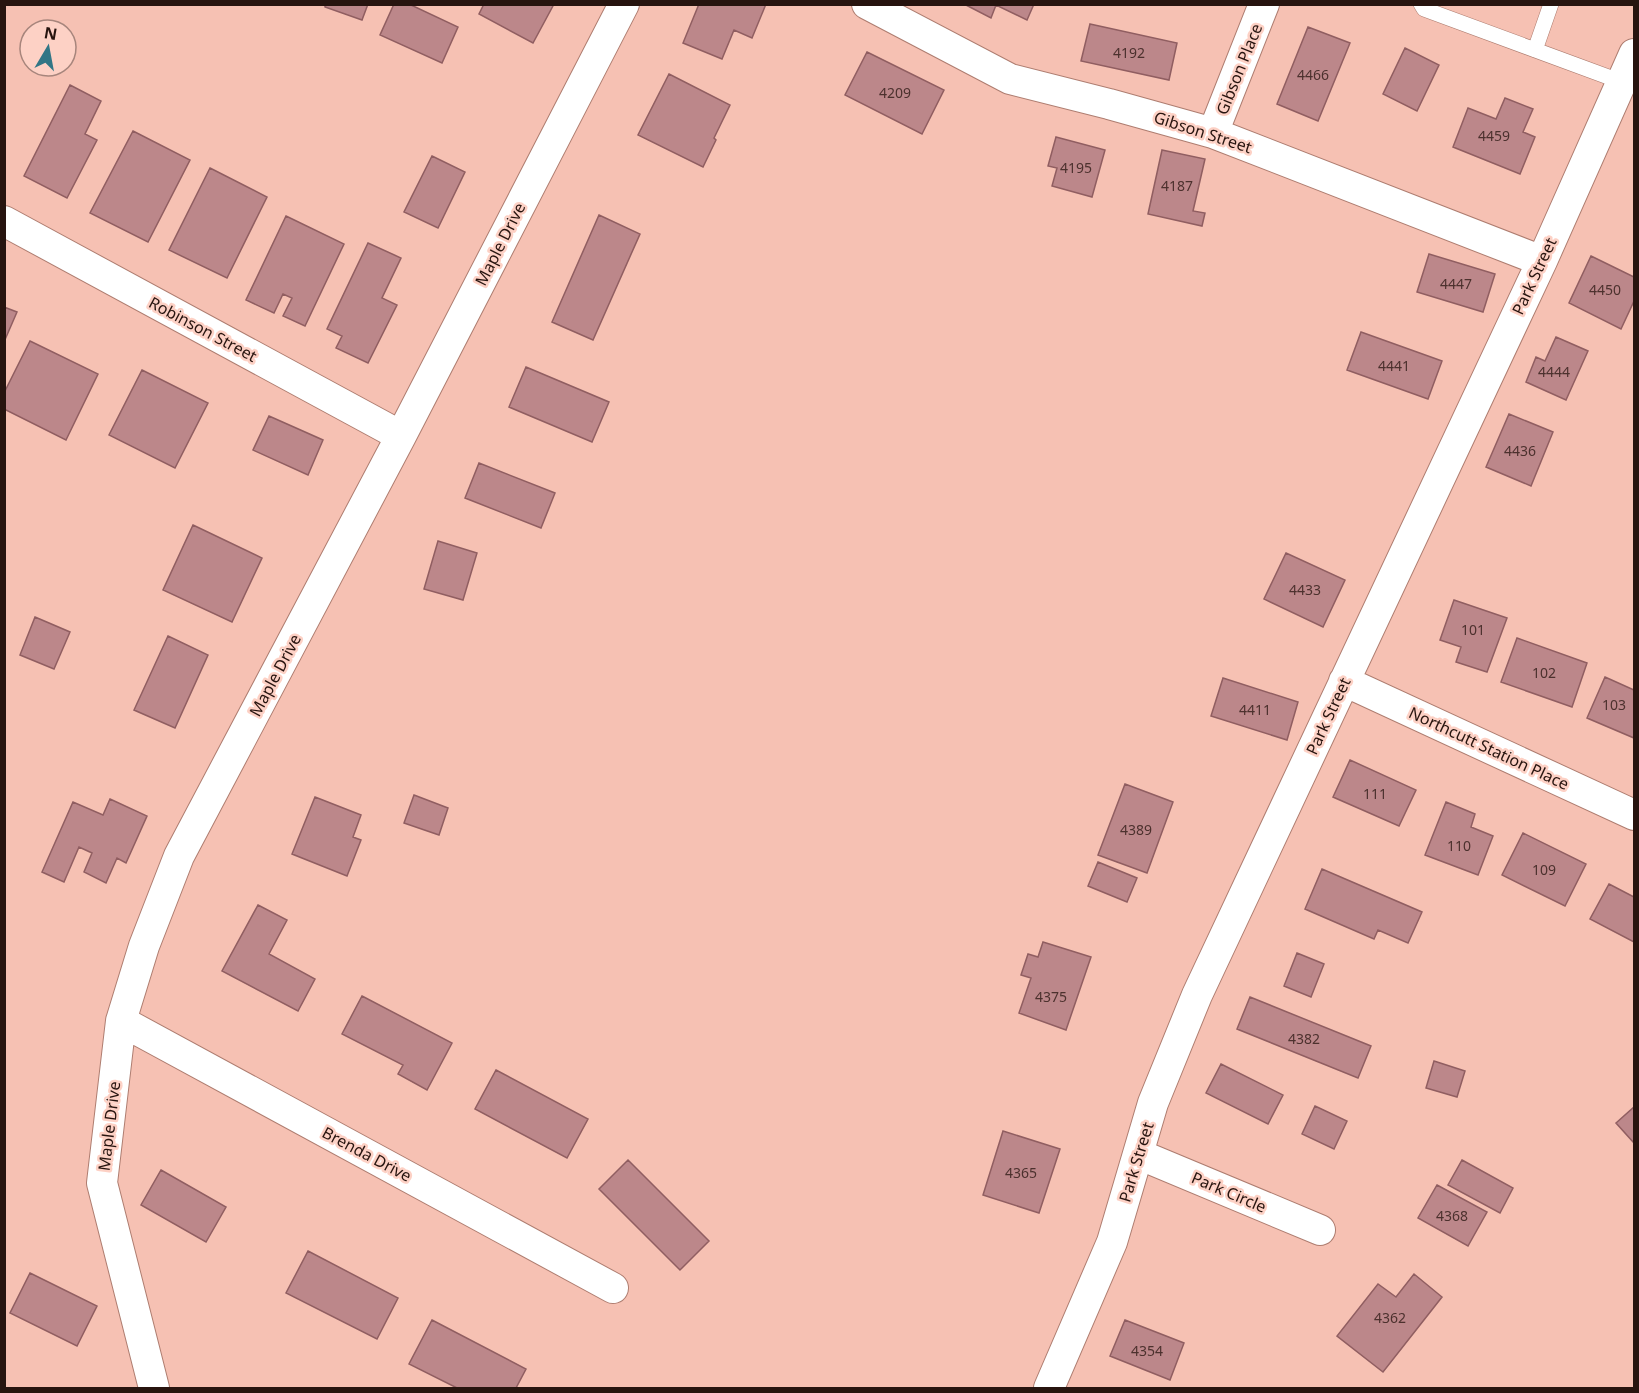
<svg xmlns="http://www.w3.org/2000/svg" width="1639" height="1393" font-family="'Noto Sans',sans-serif">
	<style>
		.building { fill: #bc878a; stroke: #905e61; stroke-width: 1.5 }
		.lines { fill: none; stroke-linecap: round; stroke-linejoin: round }
		.lane-casing { stroke: #ae7d70; stroke-width: 16 }
		.street-casing { stroke: #ae7d70; stroke-width: 32 }
		.lane { stroke: #fff; stroke-width: 15 }
		.street { stroke: #fff; stroke-width: 30 }
		.labels { text-anchor: middle; dominant-baseline: central; stroke-width: 5; stroke-linejoin: round; paint-order: stroke }
		.number-label { font-size: 14px; fill: #4c312e }
		.street-label { font-size: 16px; fill: #27140f; stroke: #fdd1c5 }
	</style>
	<rect width="100%" height="100%" fill="#f6c1b3"/>
	<path class="building" d="M 325,4 L 368,4 L 362,20 L 325,7 Z
		M 394,4 L 409,4 L 458,27 L 442,63 L 380,35 Z
		M 484,4 L 554,4 L 533,43 L 479,14 Z
		M 699,4 L 766,4 L 752,38 L 734,30 L 722,59 L 683,43 Z
		M 964,4 L 1034,4 L 1027,20 L 996,5 L 991,18 Z
		M 1090,24 L 1177,43 L 1169,80 L 1081,61 Z
		M 1308,27 L 1350,43 L 1318,121 L 1277,104 Z
		M 1405,48 L 1439,65 L 1417,111 L 1383,94 Z
		M 867,52 L 944,90 L 922,134 L 845,95 Z
		M 669,74 L 730,105 L 714,138 L 716,140 L 703,167 L 638,135 Z
		M 70,85 L 101,101 L 85,134 L 97,140 L 67,198 L 24,176 Z
		M 1505,98 L 1533,109 L 1523,132 L 1535,137 L 1520,174 L 1453,147 L 1468,108 L 1496,119 Z
		M 133,131 L 190,160 L 148,242 L 90,213 Z
		M 1056,137 L 1105,150 L 1092,197 L 1052,186 L 1057,168 L 1048,166 Z
		M 1162,150 L 1205,159 L 1193,211 L 1205,213 L 1202,226 L 1148,214 Z
		M 432,156 L 465,172 L 438,228 L 404,212 Z
		M 210,168 L 267,197 L 227,278 L 169,250 Z
		M 599,215 L 640,234 L 593,340 L 552,322 Z
		M 286,216 L 344,244 L 305,326 L 283,316 L 292,298 L 283,294 L 274,313 L 246,300 Z
		M 368,243 L 401,258 L 382,298 L 397,305 L 368,363 L 336,348 L 342,336 L 327,329 Z
		M 1429,254 L 1495,274 L 1483,312 L 1417,292 Z
		M 1591,256 L 1634,277 L 1634,301 L 1621,329 L 1569,303 Z
		M 4,307 L 17,312 L 4,342 Z
		M 1361,332 L 1442,361 L 1428,399 L 1347,370 Z
		M 1556,337 L 1588,351 L 1566,400 L 1526,382 L 1536,357 L 1545,361 Z
		M 30,341 L 98,374 L 66,440 L 4,409 L 4,393 Z
		M 526,367 L 609,402 L 592,442 L 509,407 Z
		M 142,370 L 208,403 L 175,468 L 109,435 Z
		M 1509,414 L 1553,432 L 1531,486 L 1486,467 Z
		M 269,416 L 323,440 L 308,475 L 253,450 Z
		M 479,463 L 555,493 L 541,528 L 465,498 Z
		M 193,525 L 262,558 L 232,622 L 163,590 Z
		M 438,541 L 477,553 L 463,600 L 424,589 Z
		M 1286,553 L 1345,580 L 1323,627 L 1264,599 Z
		M 1454,600 L 1507,618 L 1487,672 L 1456,662 L 1461,647 L 1440,640 Z
		M 35,617 L 70,632 L 54,669 L 20,655 Z
		M 168,636 L 208,655 L 175,728 L 134,710 Z
		M 1517,638 L 1587,663 L 1572,707 L 1501,682 Z
		M 1605,677 L 1634,690 L 1634,738 L 1587,718 Z
		M 1223,678 L 1298,702 L 1287,740 L 1211,716 Z
		M 1350,760 L 1416,790 L 1399,826 L 1333,797 Z
		M 1125,784 L 1173,802 L 1147,873 L 1098,855 Z
		M 414,795 L 448,808 L 439,835 L 404,823 Z
		M 315,797 L 361,815 L 353,837 L 361,840 L 347,876 L 292,854 Z
		M 110,799 L 147,816 L 126,863 L 117,858 L 106,883 L 84,872 L 92,853 L 79,847 L 64,882 L 42,872 L 73,802 L 103,815 Z
		M 1446,802 L 1475,814 L 1471,827 L 1493,836 L 1478,875 L 1425,855 Z
		M 1523,833 L 1586,864 L 1565,906 L 1502,875 Z
		M 1098,862 L 1137,878 L 1127,902 L 1088,886 Z
		M 1322,869 L 1422,912 L 1408,943 L 1378,930 L 1374,939 L 1305,909 Z
		M 1609,884 L 1634,897 L 1634,942 L 1590,919 Z
		M 258,905 L 287,920 L 269,954 L 315,979 L 298,1011 L 222,971 Z
		M 1043,942 L 1091,957 L 1066,1030 L 1019,1013 L 1031,978 L 1021,975 L 1028,954 L 1038,957 Z
		M 1297,953 L 1324,964 L 1311,997 L 1284,986 Z
		M 362,996 L 452,1043 L 427,1090 L 398,1074 L 403,1065 L 342,1034 Z
		M 1250,997 L 1371,1046 L 1358,1078 L 1237,1029 Z
		M 1434,1061 L 1465,1071 L 1457,1097 L 1426,1088 Z
		M 1221,1064 L 1283,1095 L 1268,1124 L 1206,1093 Z
		M 496,1070 L 588,1119 L 567,1158 L 475,1109 Z
		M 1315,1106 L 1347,1121 L 1334,1149 L 1302,1134 Z
		M 1634,1107 L 1634,1143 L 1616,1123 Z
		M 1003,1131 L 1060,1149 L 1039,1213 L 983,1195 Z
		M 628,1160 L 709,1241 L 680,1270 L 599,1189 Z
		M 1462,1160 L 1513,1188 L 1500,1213 L 1448,1185 Z
		M 161,1170 L 226,1207 L 206,1242 L 141,1205 Z
		M 1437,1185 L 1487,1212 L 1468,1246 L 1418,1218 Z
		M 308,1251 L 398,1298 L 377,1339 L 286,1293 Z
		M 30,1273 L 97,1306 L 77,1346 L 10,1313 Z
		M 1414,1274 L 1442,1297 L 1383,1372 L 1337,1336 L 1378,1284 L 1396,1297 Z
		M 432,1320 L 526,1369 L 516,1388 L 457,1388 L 409,1364 Z
		M 1125,1320 L 1184,1343 L 1170,1380 L 1110,1356 Z"/>
	<g class="lines">
		<defs>
			<path id="lane" d="M 1421,4 L 1424,9 L 1622,82
				M 1535,50 L 1551,4"/>
			<path id="street" d="M 867,4 L 1010,79 L 1109,104 L 1213,133 L 1542,261
				M 1213,133 L 1264,4
				M 4,221 L 401,436
				M 1344,681 L 1634,815
				M 121,1021 L 613,1288
				M 1138,1154 L 1320,1230
				M 154,1388 L 102,1183 L 121,1021 L 144,946 L 179,856 L 401,436 L 624,4
				M 1049,1388 L 1112,1242 L 1153,1103 L 1197,995 L 1542,261 L 1634,54"/>
		</defs>
		<use href="#lane" class="lane-casing"/>
		<use href="#street" class="street-casing"/>
		<use href="#lane" class="lane"/>
		<use href="#street" class="street"/>
	</g>
	<g class="labels">
		<g class="number-label">
			<text x="1129" y="52">4192</text>
			<text x="1313" y="74">4466</text>
			<text x="895" y="92">4209</text>
			<text x="1494" y="135">4459</text>
			<text x="1076" y="167">4195</text>
			<text x="1177" y="185">4187</text>
			<text x="1456" y="283">4447</text>
			<text x="1605" y="289">4450</text>
			<text x="1394" y="365">4441</text>
			<text x="1554" y="371">4444</text>
			<text x="1520" y="450">4436</text>
			<text x="1305" y="589">4433</text>
			<text x="1473" y="629">101</text>
			<text x="1544" y="672">102</text>
			<text x="1614" y="704">103</text>
			<text x="1255" y="709">4411</text>
			<text x="1375" y="793">111</text>
			<text x="1136" y="829">4389</text>
			<text x="1459" y="845">110</text>
			<text x="1544" y="869">109</text>
			<text x="1051" y="996">4375</text>
			<text x="1304" y="1038">4382</text>
			<text x="1021" y="1172">4365</text>
			<text x="1452" y="1215">4368</text>
			<text x="1390" y="1317">4362</text>
			<text x="1147" y="1350">4354</text>
		</g>
		<g class="street-label">
			<text transform="translate(1239 69) rotate(-68)">Gibson Place</text>
			<text transform="translate(1203 132) rotate(18)">Gibson Street</text>
			<text transform="translate(500 244) rotate(-63)">Maple Drive</text>
			<text transform="translate(1534 276) rotate(-65)">Park Street</text>
			<text transform="translate(203 329) rotate(28)">Robinson Street</text>
			<text transform="translate(275 675) rotate(-62)">Maple Drive</text>
			<text transform="translate(1328 716) rotate(-65)">Park Street</text>
			<text transform="translate(1489 748) rotate(25)">Northcutt Station Place</text>
			<text transform="translate(109 1126) rotate(-83)">Maple Drive</text>
			<text transform="translate(367 1154) rotate(28)">Brenda Drive</text>
			<text transform="translate(1136 1162) rotate(-73)">Park Street</text>
			<text transform="translate(1229 1192) rotate(23)">Park Circle</text>
		</g>
	</g>
	<rect width="1639" height="1393" fill="none" stroke="#27140f" stroke-width="12"/>
	<g transform="translate(48 48) rotate(10)"><circle r="28" fill="#fdd1c5" stroke="#a7857c" stroke-width="1.5"/>
	<path d="M0-4.5L10 22L0 15L-10 22Z" fill="#327686"/>
	<text y="-9" font-size="16" font-weight="bold" text-anchor="middle" fill="#27140f">N</text>
	</g>
</svg>
